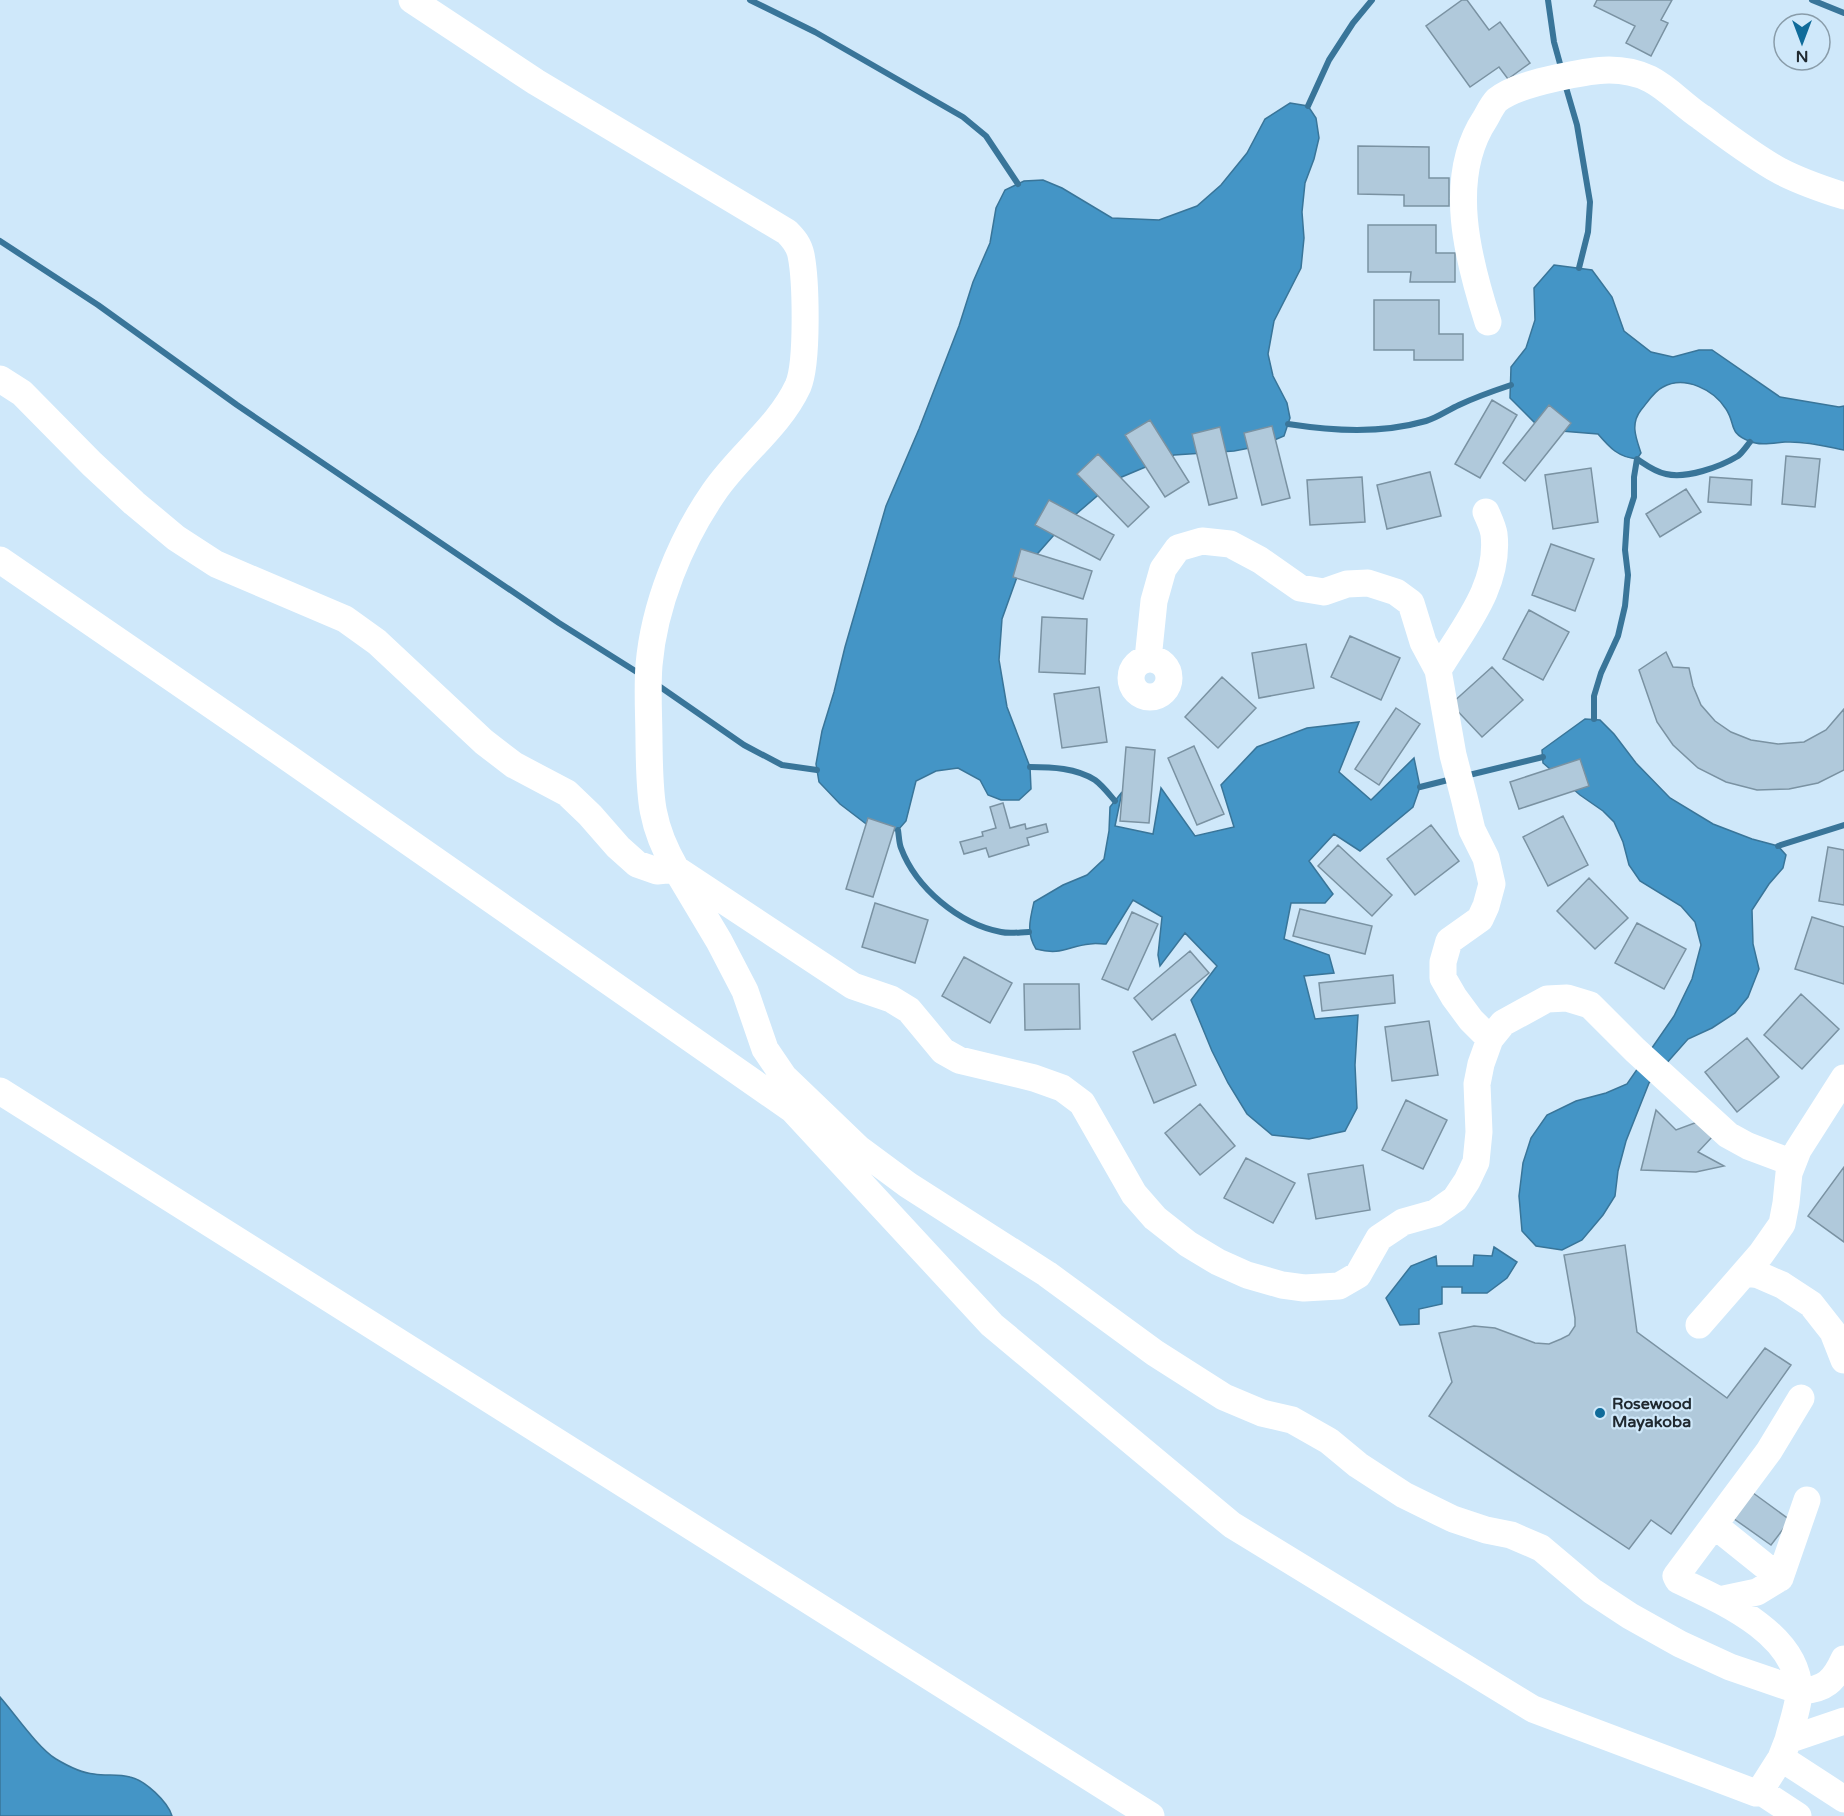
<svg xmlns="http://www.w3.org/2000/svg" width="1844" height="1816" font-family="'Varela Round',sans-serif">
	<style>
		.water { fill: #4495c6; stroke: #397599; stroke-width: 1.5 }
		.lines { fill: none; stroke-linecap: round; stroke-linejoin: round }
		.stream { stroke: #397599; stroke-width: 6 }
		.building { fill: #b0c9db; stroke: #7a92a2; stroke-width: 1.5 }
		.minor { stroke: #fff; stroke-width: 27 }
		.poi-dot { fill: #0f6b9a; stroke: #cfe8fa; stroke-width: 2 }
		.labels { text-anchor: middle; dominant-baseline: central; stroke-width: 4.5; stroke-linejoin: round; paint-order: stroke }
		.poi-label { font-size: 16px; font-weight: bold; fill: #202930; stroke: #cfe8fa; text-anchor: start }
	</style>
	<rect width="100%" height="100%" fill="#cfe8fa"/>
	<path class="water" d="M 1290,103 L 1308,106 L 1316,118 L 1319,138 L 1314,159 L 1305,183 L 1302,212 L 1304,238 L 1301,268 L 1274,321 L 1268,354 L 1273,376 L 1287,403 L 1290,418 L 1284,436 L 1260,446 L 1234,451 L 1174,455 L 1117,479 L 1061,527 L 1017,577 L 1002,619 L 999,660 L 1007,707 L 1030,767 L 1031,789 L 1019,800 L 1001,800 L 988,795 L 980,780 L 958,768 L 936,771 L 916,781 L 906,821 L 898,830 L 878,833 L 840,804 L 819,782 L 816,764 L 822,731 L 834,692 L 845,647 L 886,506 L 919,429 L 959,326 L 973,282 L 990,243 L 996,208 L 1005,190 L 1024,181 L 1043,180 L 1062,188 L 1112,218 L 1159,220 L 1197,206 L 1221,185 L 1247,153 L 1265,119 Z
		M 1554,265 L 1592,270 L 1612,297 L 1624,331 L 1651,352 L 1673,357 L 1699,350 L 1712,350 L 1780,397 L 1839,407 L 1844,406 L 1844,450 C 1824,446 1805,441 1785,442 C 1773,443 1760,446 1749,441 C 1728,433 1736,424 1726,409 C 1714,390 1685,375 1663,387 C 1654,391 1647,403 1641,410 C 1630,424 1636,438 1641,453 L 1637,459 C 1618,457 1610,448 1598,434 L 1561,431 L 1534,422 L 1510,398 L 1511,367 L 1526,348 L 1535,320 L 1534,288 Z
		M 1585,719 L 1600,720 L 1614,734 L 1636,763 L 1670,798 L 1713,824 L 1752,839 L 1778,846 L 1786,855 L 1783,868 L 1769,884 L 1752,910 L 1753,944 L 1759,969 L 1748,997 L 1735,1013 L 1712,1028 L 1688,1039 L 1649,1083 L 1626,1141 L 1618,1171 L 1615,1196 L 1603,1215 L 1582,1240 L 1562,1250 L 1536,1246 L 1522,1231 L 1519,1196 L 1523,1163 L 1531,1138 L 1547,1115 L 1576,1101 L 1606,1093 L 1627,1084 L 1674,1016 L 1692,979 L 1701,945 L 1695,922 L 1681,906 L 1640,881 L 1629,865 L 1623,842 L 1614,822 L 1603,811 L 1580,795 L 1543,763 L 1542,750 Z
		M 1359,722 L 1339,772 L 1371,800 L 1414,758 L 1420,787 L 1413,807 L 1360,851 L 1334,834 L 1309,861 L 1333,894 L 1325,903 L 1291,903 L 1284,939 L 1329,955 L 1334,973 L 1304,976 L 1315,1019 L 1358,1015 L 1355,1065 L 1357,1108 L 1345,1131 L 1309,1139 L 1272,1135 L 1247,1114 L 1228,1083 L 1212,1051 L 1191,1000 L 1217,966 L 1185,933 L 1160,966 L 1158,955 L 1162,917 L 1133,900 L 1106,944 C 1101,944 1095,943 1090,944 C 1068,946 1062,956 1036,949 C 1026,933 1030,919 1034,902 L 1063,885 L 1087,875 L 1104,859 L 1109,831 L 1110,807 L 1122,792 L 1115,826 L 1153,834 L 1161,788 L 1195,836 L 1234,827 L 1221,785 L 1257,747 L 1307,728 Z
		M 1494,1247 L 1517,1262 L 1507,1278 L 1487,1293 L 1462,1293 L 1462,1287 L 1442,1287 L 1442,1304 L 1419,1309 L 1419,1324 L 1400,1325 L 1386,1298 L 1411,1266 L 1436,1256 L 1437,1266 L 1473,1266 L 1474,1255 L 1492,1256 Z
		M 0,1697 C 15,1714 38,1748 56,1759 C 66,1765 81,1773 94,1774 C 106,1776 118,1774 130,1777 C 145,1780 168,1802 172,1816 L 0,1816 Z"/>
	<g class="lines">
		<path class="stream" d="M 750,0 L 815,32 L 963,117 L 986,136 L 1018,184
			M 1548,0 L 1554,42 L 1562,71
			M 1812,0 L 1844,13
			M 1565,84 L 1577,125 L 1590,202 L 1588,232 L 1579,268
			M 1308,106 L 1329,60 L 1353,23 L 1372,0
			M 0,241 L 98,305 L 237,405 L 559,623 L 640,674
			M 1288,424 C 1334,431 1380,434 1426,421 C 1437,418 1448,410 1459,405 C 1476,397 1493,391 1511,385
			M 656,684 L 744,745 L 782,765 L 817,770
			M 1594,719 L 1594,696 L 1601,673 L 1618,636 L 1625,606 L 1628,575 L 1625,550 L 1627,519 L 1634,497 L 1634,477 L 1637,459 C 1646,465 1655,472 1666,474 C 1686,479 1720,467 1738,456 C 1742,453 1746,447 1750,442
			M 1030,767 C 1052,767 1076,768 1095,780 C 1102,785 1109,794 1115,801
			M 1465,776 L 1543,757
			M 1420,787 L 1452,779
			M 898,830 C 899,836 899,843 901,848 C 916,888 959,924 1001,932 C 1010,934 1021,932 1029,932
			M 1778,846 L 1844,825"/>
	</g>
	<path class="building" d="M 1462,0 L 1467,0 L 1489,30 L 1500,22 L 1530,63 L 1508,79 L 1499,67 L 1470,87 L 1426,26 Z
		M 1597,0 L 1672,0 L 1661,20 L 1668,23 L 1651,56 L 1626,43 L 1635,26 L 1594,6 Z
		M 1358,146 L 1429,147 L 1429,178 L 1449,178 L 1449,206 L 1404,206 L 1404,195 L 1358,194 Z
		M 1368,225 L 1436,225 L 1436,253 L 1455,253 L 1455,282 L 1410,282 L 1411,272 L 1368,272 Z
		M 1374,300 L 1439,300 L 1439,334 L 1463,334 L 1463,360 L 1414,360 L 1414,350 L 1374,350 Z
		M 1492,400 L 1517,415 L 1480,478 L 1455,464 Z
		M 1549,405 L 1571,423 L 1525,481 L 1503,463 Z
		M 1150,420 L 1189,482 L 1165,497 L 1125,435 Z
		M 1272,426 L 1290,498 L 1262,505 L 1244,433 Z
		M 1220,427 L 1237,498 L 1209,505 L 1192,434 Z
		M 1098,454 L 1149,507 L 1128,527 L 1077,474 Z
		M 1786,456 L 1820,459 L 1815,507 L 1782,504 Z
		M 1591,468 L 1598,522 L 1553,529 L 1545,475 Z
		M 1430,472 L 1441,516 L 1387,529 L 1377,485 Z
		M 1362,477 L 1365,522 L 1310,525 L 1307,480 Z
		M 1710,477 L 1752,480 L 1751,505 L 1708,502 Z
		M 1686,489 L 1701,512 L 1660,537 L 1646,514 Z
		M 1049,500 L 1114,535 L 1100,560 L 1035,525 Z
		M 1551,544 L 1594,559 L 1575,611 L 1532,595 Z
		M 1021,549 L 1092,571 L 1083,599 L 1013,577 Z
		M 1529,610 L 1569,632 L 1543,680 L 1503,659 Z
		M 1042,617 L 1087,619 L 1085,674 L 1039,672 Z
		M 1350,636 L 1400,658 L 1381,700 L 1331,677 Z
		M 1306,644 L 1314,688 L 1259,698 L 1252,653 Z
		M 1666,652 L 1673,667 L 1689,668 L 1693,686 L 1701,705 L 1715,721 L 1731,732 L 1751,740 L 1778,744 L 1804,742 L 1826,730 L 1844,709 L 1844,770 L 1818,783 L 1789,789 L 1757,790 L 1726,782 L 1698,768 L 1673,745 L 1657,722 L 1639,670 Z
		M 1492,667 L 1523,700 L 1482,737 L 1451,704 Z
		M 1222,677 L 1256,708 L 1218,748 L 1185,717 Z
		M 1099,687 L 1107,742 L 1062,748 L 1054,694 Z
		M 1396,708 L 1420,724 L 1379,785 L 1355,769 Z
		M 1194,746 L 1224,814 L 1197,825 L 1168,758 Z
		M 1126,747 L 1155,750 L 1149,823 L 1120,821 Z
		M 1580,759 L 1589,786 L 1519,809 L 1510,782 Z
		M 1003,803 L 1010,828 L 1025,824 L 1026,829 L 1046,824 L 1048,832 L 1027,838 L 1029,845 L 989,857 L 986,848 L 964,854 L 960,842 L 983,836 L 982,832 L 996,828 L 990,807 Z
		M 1563,816 L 1588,865 L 1548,886 L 1523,837 Z
		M 868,818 L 895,827 L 873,897 L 846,889 Z
		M 1431,825 L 1459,861 L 1415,895 L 1387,859 Z
		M 1338,845 L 1392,895 L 1372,916 L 1318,866 Z
		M 1828,847 L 1844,850 L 1844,905 L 1819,901 Z
		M 1589,878 L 1628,918 L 1595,949 L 1557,911 Z
		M 875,903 L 928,920 L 915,963 L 862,947 Z
		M 1300,909 L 1372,926 L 1365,954 L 1293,936 Z
		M 1132,912 L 1158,924 L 1128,990 L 1102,979 Z
		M 1812,917 L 1844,927 L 1844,984 L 1795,969 Z
		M 1637,923 L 1686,949 L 1664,989 L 1615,963 Z
		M 1190,951 L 1209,973 L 1152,1020 L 1134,998 Z
		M 964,957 L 1012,983 L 990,1023 L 942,996 Z
		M 1393,975 L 1395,1003 L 1322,1011 L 1319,983 Z
		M 1024,984 L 1079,984 L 1080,1029 L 1025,1030 Z
		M 1801,994 L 1839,1029 L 1802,1069 L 1764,1035 Z
		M 1429,1021 L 1438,1075 L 1392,1081 L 1385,1027 Z
		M 1175,1034 L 1196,1085 L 1154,1103 L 1133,1052 Z
		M 1747,1038 L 1779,1077 L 1737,1112 L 1705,1072 Z
		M 1406,1100 L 1447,1120 L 1423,1169 L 1382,1150 Z
		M 1200,1104 L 1235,1146 L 1200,1175 L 1165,1133 Z
		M 1656,1110 L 1676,1130 L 1703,1120 L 1714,1135 L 1698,1152 L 1724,1166 L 1696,1172 L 1641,1170 Z
		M 1246,1158 L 1295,1183 L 1273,1223 L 1224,1198 Z
		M 1363,1165 L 1370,1210 L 1316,1219 L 1308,1174 Z
		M 1844,1167 L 1844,1242 L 1808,1216 Z
		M 1625,1245 L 1637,1332 L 1727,1398 L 1765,1348 L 1791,1365 L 1671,1534 L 1651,1520 L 1629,1549 L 1429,1416 L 1452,1382 L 1439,1333 L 1474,1326 L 1495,1328 L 1535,1343 L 1549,1344 L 1561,1339 L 1569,1335 L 1575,1326 L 1575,1318 L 1564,1255 Z
		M 1749,1490 L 1790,1520 L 1771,1545 L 1730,1516 Z"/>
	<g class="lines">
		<path class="minor" d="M 412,0 L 536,82 L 787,232 C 794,239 799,245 801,255 C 806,280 808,363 798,386 C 779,427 739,455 714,492 C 680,541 654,606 649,665 C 647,691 649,717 649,743 C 650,794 649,823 676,869 L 853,986 L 891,999 L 909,1010 L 943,1051 L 959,1060 L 1034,1078 L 1062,1088 L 1082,1103 L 1134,1194 L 1155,1218 L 1188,1244 L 1218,1262 L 1247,1275 L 1282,1285 L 1304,1288 L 1339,1286 L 1358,1275 L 1379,1238 L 1403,1222 L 1435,1213 L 1455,1199 L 1467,1181 L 1476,1162 L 1479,1132 L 1477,1084 L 1481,1064 L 1490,1039 L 1503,1023 L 1547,999 L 1567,998 L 1590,1005 L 1635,1050 L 1728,1135 L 1748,1146 L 1793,1163
			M 1488,322 C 1468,260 1446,178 1485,119 C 1488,114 1492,105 1497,100 C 1512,88 1538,82 1556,78 C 1588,71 1619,64 1650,79 C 1668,88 1684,106 1701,117 C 1727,136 1753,156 1780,171 C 1801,182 1822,189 1844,196
			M 0,379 L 22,393 L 92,464 L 134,503 L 176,538 L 216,564 L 345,619 L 377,642 L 484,742 L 514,765 L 567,793 L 590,815 L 618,847 L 637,864 L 657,871 L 676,869 L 719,941 L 745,991 L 765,1049 L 784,1077 L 858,1148 L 908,1185 L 1047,1274 L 1155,1353 L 1224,1397 L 1262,1413 L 1292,1420 L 1329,1441 L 1358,1465 L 1404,1495 L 1453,1519 L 1486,1530 L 1511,1535 L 1541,1548 L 1592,1591 L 1630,1616 L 1680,1644 L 1730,1667 L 1800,1691 C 1825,1690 1834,1681 1844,1659
			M 0,560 L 287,757 L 793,1110 L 992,1325 L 1232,1525 L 1533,1709 L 1756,1793 L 1760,1791 L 1781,1758 L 1788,1740 L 1844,1721
			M1131 678a19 19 0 1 1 38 0a19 19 0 1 1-38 0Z
			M 1148,659 L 1154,601 L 1163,569 L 1178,548 L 1202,541 L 1230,544 L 1260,560 L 1300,588 L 1324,592 L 1347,584 L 1368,583 L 1396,592 L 1411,603 L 1423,642 L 1438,670 L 1453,755 L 1464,797 L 1472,830 L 1486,858 L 1492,884 L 1486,906 L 1480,919 L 1449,941 L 1443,962 L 1443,978 L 1454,997 L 1471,1020 L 1490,1039
			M 1438,670 C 1463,628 1500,586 1494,534 C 1493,527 1489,519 1486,512
			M 0,1091 L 1151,1816
			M 1745,1273 L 1759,1275 L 1782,1285 L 1811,1304 L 1833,1332 L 1844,1360
			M 1699,1325 L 1761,1254 L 1782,1224 L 1786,1203 L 1789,1173 L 1798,1150 L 1844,1078
			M 1714,1525 L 1780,1578
			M 1719,1600 L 1757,1592 L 1780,1578 L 1807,1500
			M 1788,1740 C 1791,1727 1800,1702 1799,1690 C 1797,1633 1722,1601 1678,1580 L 1676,1576 L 1769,1451 L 1801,1398
			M 1781,1758 L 1844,1799
			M 1760,1791 L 1798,1816"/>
	</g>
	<circle class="poi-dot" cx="1600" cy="1413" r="6"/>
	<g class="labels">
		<g class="poi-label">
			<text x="1612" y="1404">Rosewood<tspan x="1612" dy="18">Mayakoba</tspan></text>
		</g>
	</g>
	<g transform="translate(1802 42) rotate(180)"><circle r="28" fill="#cfe8fa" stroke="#899ca9" stroke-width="1.5"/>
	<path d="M0-4.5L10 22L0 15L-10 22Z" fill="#0f6b9a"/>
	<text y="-9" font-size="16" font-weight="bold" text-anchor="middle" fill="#202930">N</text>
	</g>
</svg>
